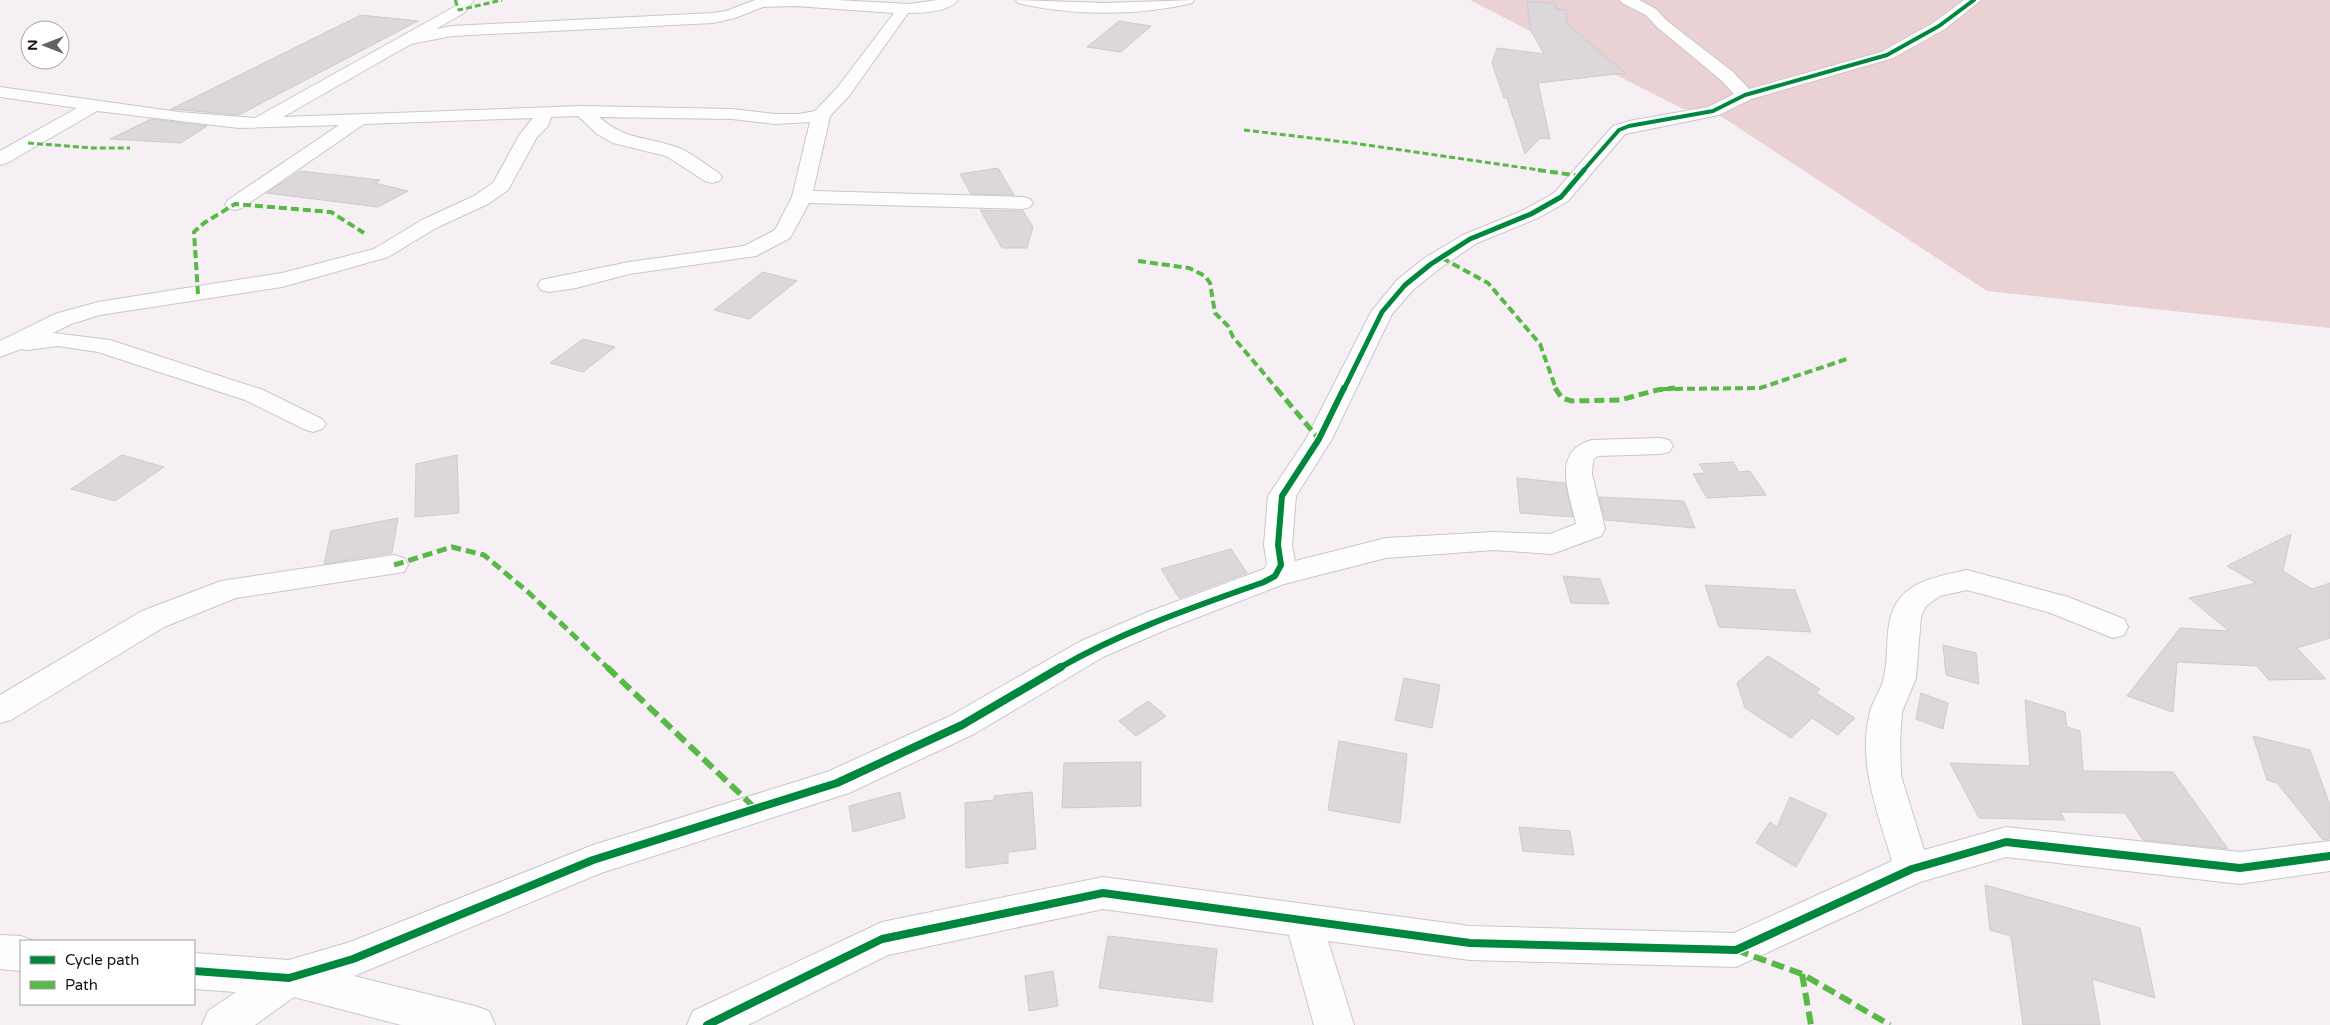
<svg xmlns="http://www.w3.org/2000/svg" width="2330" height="1025" font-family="'Varela Round',sans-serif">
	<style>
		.green { fill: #ead1d4 }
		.building { fill: #dcd7da; stroke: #cfcacd }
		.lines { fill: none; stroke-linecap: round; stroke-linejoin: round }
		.minor-casing { stroke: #cac6ca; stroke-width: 2 }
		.minor { fill: #fefdfe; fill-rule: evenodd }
		.quiet-far3 { stroke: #58b947; stroke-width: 3; stroke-dasharray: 6 3; stroke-linecap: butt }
		.quiet-far2 { stroke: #58b947; stroke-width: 4; stroke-dasharray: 8 4; stroke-linecap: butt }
		.quiet-far1 { stroke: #58b947; stroke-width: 5; stroke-dasharray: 10 5; stroke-linecap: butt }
		.quiet { stroke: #58b947; stroke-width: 6; stroke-dasharray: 13 6; stroke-linecap: butt }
		.cycleway-far3-casing { stroke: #fff; stroke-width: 5.5 }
		.cycleway-far2-casing { stroke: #fff; stroke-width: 8 }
		.cycleway-far1-casing { stroke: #fff; stroke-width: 9 }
		.cycleway-casing { stroke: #fff; stroke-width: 11 }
		.cycleway-far3 { stroke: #00873e; stroke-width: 4 }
		.cycleway-far2 { stroke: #00873e; stroke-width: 5 }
		.cycleway-far1 { stroke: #00873e; stroke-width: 6 }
		.cycleway { stroke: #00873e; stroke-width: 8 }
	</style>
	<rect width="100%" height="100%" fill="#f6f0f5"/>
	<path class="green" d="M 1470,0 L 2330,0 L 2330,328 L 1987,291 L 1713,111 L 1683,109 Z"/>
	<path class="building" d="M 1527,2 L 1555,3 L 1556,9 L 1566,10 L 1567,24 L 1625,73 L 1538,83 L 1550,139 L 1540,138 L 1525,154 L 1507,98 L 1504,98 L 1492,63 L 1497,48 L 1544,54 L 1530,29 Z
		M 361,15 L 418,21 L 239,115 L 171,109 Z
		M 1119,21 L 1151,26 L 1121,52 L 1087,47 Z
		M 151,119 L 207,126 L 181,143 L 110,139 Z
		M 998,168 L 1014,195 L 971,194 L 960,174 Z
		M 300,171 L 380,180 L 375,183 L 408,191 L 378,207 L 266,193 Z
		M 980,210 L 1023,211 L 1033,227 L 1027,248 L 1002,248 Z
		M 763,272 L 797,281 L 749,319 L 714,310 Z
		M 583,339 L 615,347 L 583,372 L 550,363 Z
		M 122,455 L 164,467 L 115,501 L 71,489 Z
		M 457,455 L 459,513 L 415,517 L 416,464 Z
		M 1733,462 L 1739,472 L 1750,471 L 1766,495 L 1707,498 L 1693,474 L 1705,473 L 1699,464 Z
		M 1517,478 L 1565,483 L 1573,517 L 1520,513 Z
		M 1599,497 L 1684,501 L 1695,528 L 1605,520 Z
		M 398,518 L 392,553 L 324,564 L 331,531 Z
		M 2291,534 L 2283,571 L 2312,589 L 2330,583 L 2330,638 L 2297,648 L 2326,679 L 2269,680 L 2257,666 L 2177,662 L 2173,712 L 2127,696 L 2180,628 L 2229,631 L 2189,598 L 2256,583 L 2227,566 Z
		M 1231,549 L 1247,573 L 1179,598 L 1161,569 Z
		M 1563,576 L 1600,579 L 1609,604 L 1571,603 Z
		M 1705,585 L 1795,590 L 1811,632 L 1719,627 Z
		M 1943,645 L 1976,653 L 1979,684 L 1946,675 Z
		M 1768,656 L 1820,689 L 1816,693 L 1855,718 L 1838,735 L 1812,718 L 1791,738 L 1745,708 L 1737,683 Z
		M 1404,678 L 1440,685 L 1432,728 L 1395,720 Z
		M 1921,693 L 1948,703 L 1943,729 L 1916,719 Z
		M 2025,700 L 2065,712 L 2067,727 L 2080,731 L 2083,771 L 2173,772 L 2228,849 L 2143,840 L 2125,813 L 2060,812 L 2065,820 L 1979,818 L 1950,763 L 2030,766 Z
		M 1148,701 L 1166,716 L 1136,736 L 1119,721 Z
		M 2253,736 L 2310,750 L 2330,805 L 2330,839 L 2323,840 L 2277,783 L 2267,780 Z
		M 1339,741 L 1407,754 L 1400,823 L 1328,810 Z
		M 1141,762 L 1141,806 L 1062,808 L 1064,763 Z
		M 900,792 L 905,818 L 853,832 L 849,806 Z
		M 1032,792 L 1036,849 L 1008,852 L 1008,863 L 966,868 L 965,803 L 994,800 L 994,796 Z
		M 1790,797 L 1827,814 L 1796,867 L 1756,843 L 1770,822 L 1777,827 Z
		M 1519,827 L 1570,831 L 1574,855 L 1523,851 Z
		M 1985,885 L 2140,928 L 2155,998 L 2092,979 L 2100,1025 L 2023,1025 L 2011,936 L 1990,930 Z
		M 1108,936 L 1217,949 L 1212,1002 L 1099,988 Z
		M 1053,971 L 1058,1006 L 1029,1011 L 1025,976 Z"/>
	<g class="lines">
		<defs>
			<path id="minor" d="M 459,0 L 474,0 L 464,13 L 436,29 L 452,26 L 713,13 L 726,11 L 755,0 L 836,0 L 910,4 L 937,0 L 958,0 C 949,12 923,13 908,13 L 849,96 L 830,116 L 813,191 L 1023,197 L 1030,199 L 1033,203 L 1030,207 L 1023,209 L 809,203 L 790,238 L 756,256 L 629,274 L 576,288 L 549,292 L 541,290 L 538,285 L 541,280 L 629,262 L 744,246 L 775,230 L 792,197 L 810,122 L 775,124 L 732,119 L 599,117 C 626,141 647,136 679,148 C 692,153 706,165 719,173 L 722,177 L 719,181 L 712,183 L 705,181 L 666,156 L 613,143 L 597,134 L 578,116 L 551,117 L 548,126 L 537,137 L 508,190 L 488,204 L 436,228 L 388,257 L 282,287 L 100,315 L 71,324 L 53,333 L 110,340 L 263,390 L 322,419 L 326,424 L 322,429 L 313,432 L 304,429 L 245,400 L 98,352 L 58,346 L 27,350 L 21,349 L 0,357 L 0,341 L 55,314 L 98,302 L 282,273 L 374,249 L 422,220 L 474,196 L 493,183 L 520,134 L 533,118 L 364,124 L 242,208 L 235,210 L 228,208 L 225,204 L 228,200 L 339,125 L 239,128 L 97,111 L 7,163 L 0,165 L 0,151 L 77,108 L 0,97 L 0,87 L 179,112 L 255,118 L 454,7 ZM 795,6 L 894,13 L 837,88 L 815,111 L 799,114 L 775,114 L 732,109 L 582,106 L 283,117 L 411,44 L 452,36 L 713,23 L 735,18 L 763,7 Z
				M 1016,0 L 1105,3 L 1194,0 L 1192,3 C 1140,16 1070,16 1018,3 Z
				M 1620,0 L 1639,0 L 1656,9 L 1667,21 L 1733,72 L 1749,89 L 1881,52 L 1933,23 L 1964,0 L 1981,0 L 1945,29 L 1893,58 L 1751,99 L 1719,115 L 1625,134 L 1568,201 L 1538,218 L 1477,243 L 1439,269 L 1413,290 L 1392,314 L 1332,439 L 1296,496 L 1292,545 L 1295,561 L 1386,538 L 1494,532 L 1550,534 L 1576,524 C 1570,494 1550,451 1592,440 L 1660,438 L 1669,440 L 1673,446 L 1669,452 L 1660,454 L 1598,456 L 1593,460 L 1592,474 L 1605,529 L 1601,536 L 1552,554 L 1494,550 L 1386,558 L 1284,584 L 1170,628 L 1103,657 L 974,734 L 849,793 L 601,873 L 354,976 L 475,1006 L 489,1011 L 495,1025 L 401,1025 L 294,997 L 255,1025 L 202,1025 L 208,1011 L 236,992 L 194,989 L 194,953 L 289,960 L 350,942 L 593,845 L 827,772 L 950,716 L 1081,641 L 1148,612 L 1264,569 L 1267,565 L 1264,545 L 1268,496 L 1306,439 L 1371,312 L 1397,280 L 1423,259 L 1463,235 L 1524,210 L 1554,193 L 1613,126 L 1629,121 L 1708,107 L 1734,94 L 1721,80 L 1657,27 L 1646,15 L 1622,3 Z
				M 394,555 L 404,558 L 408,565 L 404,572 L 236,598 L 164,627 L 11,720 L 0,723 L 0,695 L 142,611 L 221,581 Z
				M 1967,570 L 2068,597 L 2124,619 L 2128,627 L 2124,635 L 2113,638 L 2048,612 L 1967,590 L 1940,596 L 1926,606 L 1921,616 L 1916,678 L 1902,712 L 1900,743 L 1901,776 L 1924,850 L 2006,827 L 2240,852 L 2330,841 L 2330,871 L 2240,884 L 2006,857 L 1920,882 L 1736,967 L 1470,960 L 1328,941 L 1354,1025 L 1314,1025 L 1289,935 L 1103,909 L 888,955 L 748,1025 L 687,1025 L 693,1011 L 882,922 L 1103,877 L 1470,926 L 1734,933 L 1892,861 C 1878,813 1857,763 1870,712 C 1873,700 1882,689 1884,677 C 1889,658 1885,636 1891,616 C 1901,581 1936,577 1967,570 Z
				M 0,935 L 21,936 L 34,941 L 21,941 L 21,971 L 0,969 Z"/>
		</defs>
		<use href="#minor" class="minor-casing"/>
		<use href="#minor" class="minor"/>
		<path class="quiet-far3" d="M 455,0 L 459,10 L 502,0
			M 1244,130 L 1353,143 L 1546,171
			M 28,143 L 93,148 L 130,148"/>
		<path class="quiet-far2" d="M 1538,170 L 1580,176
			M 1442,258 L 1488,283 L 1540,344 L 1556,389
			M 1138,261 L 1189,268 L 1205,276 L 1210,283 L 1215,313 L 1228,326 L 1233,337 L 1277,389
			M 198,294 L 194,232 L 204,223 L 235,204 L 331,212 L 364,233
			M 1663,389 L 1760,388 L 1847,359"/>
		<path class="quiet-far1" d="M 1276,388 L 1319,439
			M 1555,388 L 1562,398 L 1572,401 L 1620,400 L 1657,390 L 1675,388
			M 394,565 L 452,547 L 484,555 L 528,592 L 608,668"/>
		<path class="quiet" d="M 607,667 L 756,809
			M 1736,950 L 1802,974 L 1890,1025
			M 1802,974 L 1811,1025"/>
		<defs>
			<path id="cycleway-far3" d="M 1583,171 L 1619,130 L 1629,126 L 1713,111 L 1745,95 L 1887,55 L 1939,26 L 1974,0"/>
			<path id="cycleway-far2" d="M 1344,389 L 1382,312 L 1405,285 L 1431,264 L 1470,239 L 1531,214 L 1561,197 L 1584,170"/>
			<path id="cycleway-far1" d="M 1059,668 C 1123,631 1194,607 1264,582 L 1275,576 L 1281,565 L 1278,545 L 1282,496 L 1319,439 L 1344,388"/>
			<path id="cycleway" d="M 194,971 L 289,978 L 353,959 L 593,860 L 837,783 L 962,725 L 1061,667
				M 707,1025 L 882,939 L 1103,893 L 1470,943 L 1736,950 L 1912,869 L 2006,842 L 2240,868 L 2330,856"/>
		</defs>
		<use href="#cycleway-far3" class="cycleway-far3-casing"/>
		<use href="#cycleway-far2" class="cycleway-far2-casing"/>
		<use href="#cycleway-far1" class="cycleway-far1-casing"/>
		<use href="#cycleway" class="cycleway-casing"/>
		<use href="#cycleway-far3" class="cycleway-far3"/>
		<use href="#cycleway-far2" class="cycleway-far2"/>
		<use href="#cycleway-far1" class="cycleway-far1"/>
		<use href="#cycleway" class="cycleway"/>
	</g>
	<rect x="20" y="940" width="175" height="65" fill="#ffffff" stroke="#a2a1a2"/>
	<rect x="30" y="956" width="25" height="8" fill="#00873e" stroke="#a2a1a2"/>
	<text x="65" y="965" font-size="15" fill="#171417">Cycle path</text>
	<rect x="30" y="981" width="25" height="8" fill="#58b947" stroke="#a2a1a2"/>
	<text x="65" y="990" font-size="15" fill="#171417">Path</text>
	<g transform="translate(45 45) rotate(270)"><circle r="24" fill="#ffffff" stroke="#a2a1a2"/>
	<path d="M0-4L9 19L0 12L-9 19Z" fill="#656165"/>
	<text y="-8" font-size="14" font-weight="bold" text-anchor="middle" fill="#171417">N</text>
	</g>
</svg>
